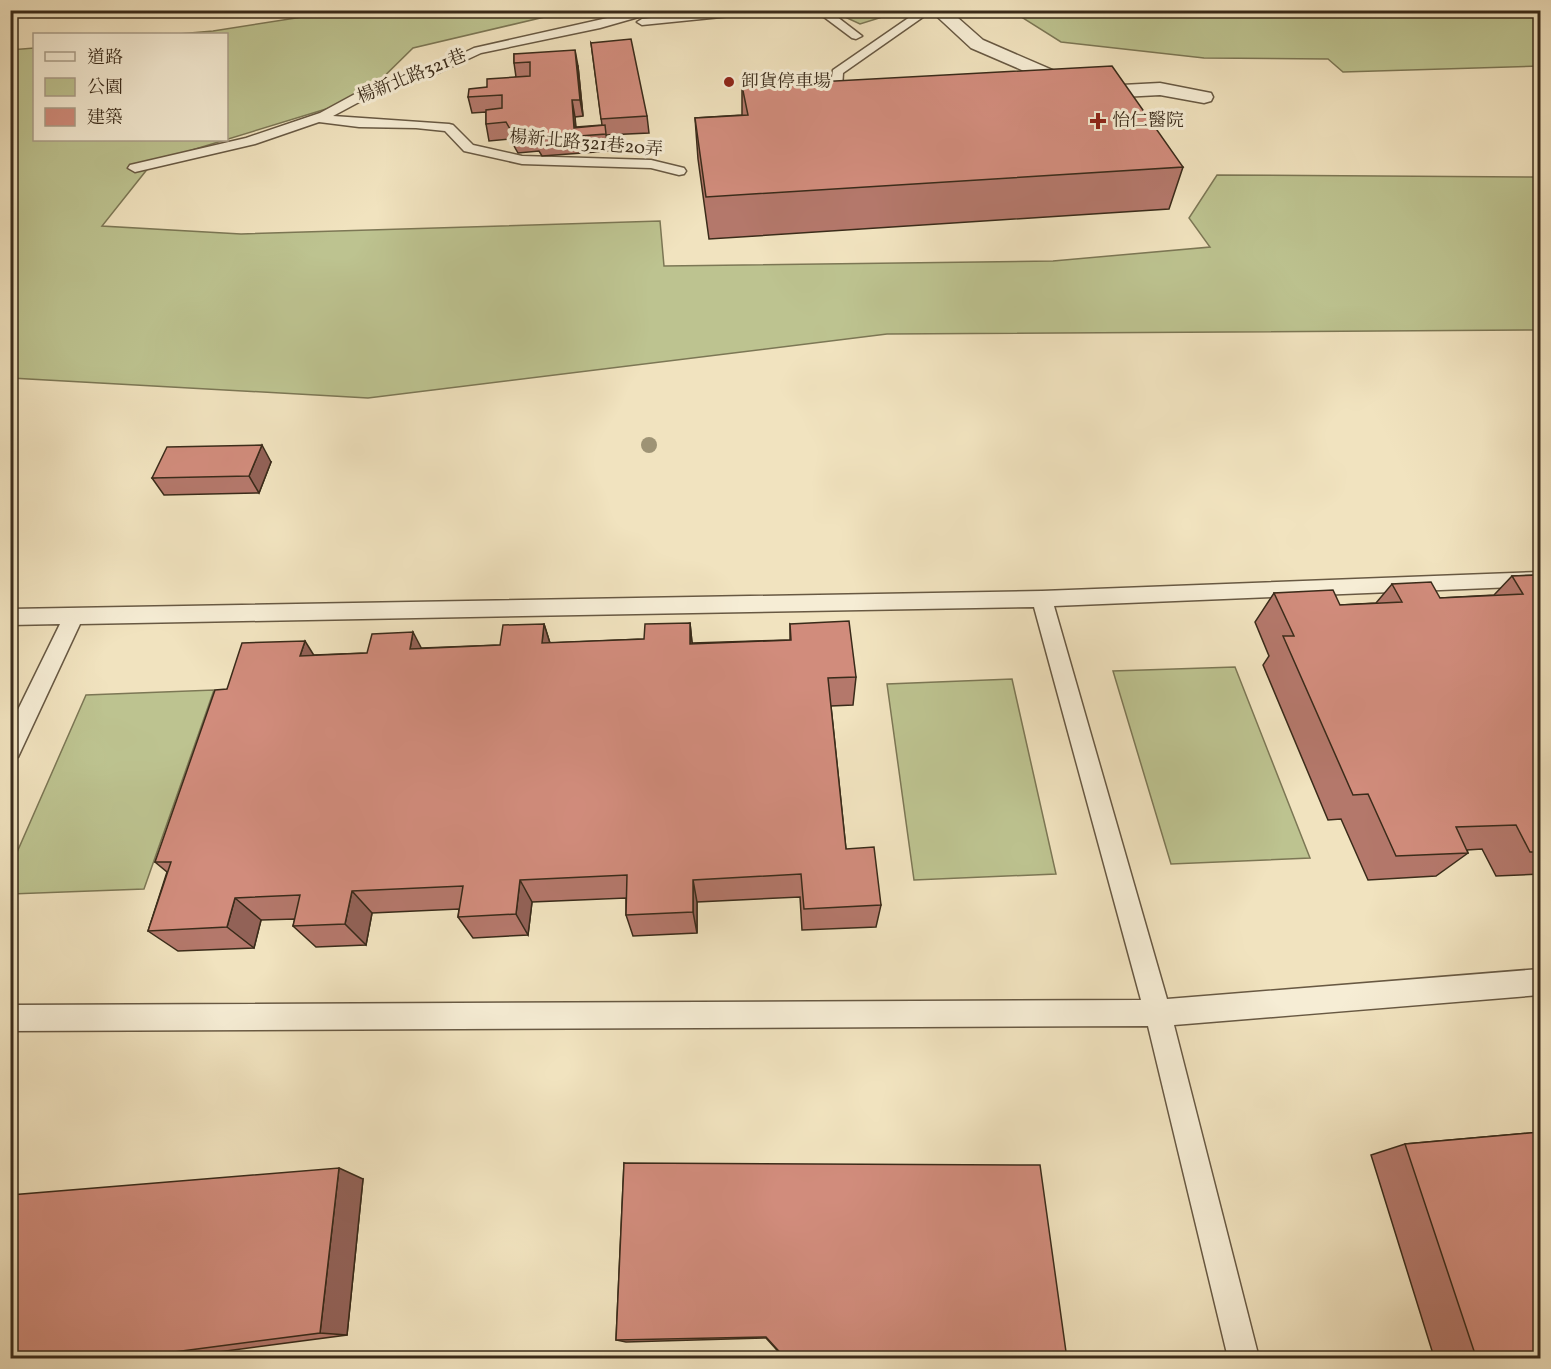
<svg xmlns="http://www.w3.org/2000/svg" width="1551" height="1369" font-family="Vollkorn,'Noto Serif TC',serif">
	<style>
		.green { fill: #bdc390; stroke: #7c7755; stroke-width: 1.5 }
		.lines { fill: none; stroke-linecap: round; stroke-linejoin: round }
		.service-casing { stroke: #685943; stroke-width: 3 }
		.minor-casing { stroke: #685943; stroke-width: 3 }
		.service { fill: #f6edd5; fill-rule: evenodd }
		.minor { fill: #f6edd5; fill-rule: evenodd }
		.tree { fill: #9e9375 }
		.wall { fill: #b4786b; stroke: #3a2b1a; stroke-width: 1.5 }
		.shaded-wall { fill: #926257; stroke: #3a2b1a; stroke-width: 1.5 }
		.building { fill: #d18c7c; stroke: #3a2b1a; stroke-width: 1.5 }
		.poi-dot { fill: #8f2418; stroke: #f6edd5; stroke-width: 2 }
		.labels { text-anchor: middle; dominant-baseline: central; stroke-width: 6; stroke-linejoin: round; paint-order: stroke }
		.far-street-label { font-size: 18px; fill: #3a2b1a; stroke: #f6edd5 }
		.far-poi-label { font-size: 18px; fill: #3a2b1a; stroke: #f6edd5; text-anchor: start }
	</style>
	<rect width="100%" height="100%" fill="#f1e3bf"/>
	<filter id="stains"><feTurbulence type="fractalNoise" baseFrequency=".00333" numOctaves="4"/><feColorMatrix values="0 0 0 0 .2 0 0 0 0 .09 0 0 0 0 .02 0 0 0 .5 -.17"/></filter>
	<radialGradient id="worn" r=".72"><stop offset=".6" stop-color="#630" stop-opacity="0"/><stop offset="1" stop-color="#630" stop-opacity=".3"/></radialGradient>
	<path class="green" d="M 341,11 L 570,11 L 413,48 L 362,98 L 153,162 L 102,226 L 241,234 L 660,221 L 664,266 L 1053,261 L 1210,247 L 1189,218 L 1217,175 L 1540,177 L 1540,330 L 887,334 L 368,398 L 11,378 L 10,50 L 34,48 L 34,140 L 226,140 L 226,34 L 178,34 L 213,31 Z
		M 832,11 L 891,11 L 892,14 L 860,24 Z
		M 1012,11 L 1540,11 L 1540,66 L 1343,72 L 1328,59 L 1204,58 L 1061,42 Z
		M 1235,667 L 1310,858 L 1171,864 L 1113,671 Z
		M 1012,679 L 1056,874 L 914,880 L 887,684 Z
		M 214,690 L 144,889 L 11,894 L 11,866 L 86,695 Z"/>
	<g class="lines">
		<defs>
			<path id="service" d="M 643,10 L 663,10 L 600,28 L 481,53 L 436,74 L 374,94 L 333,116 L 449,124 L 453,125 L 473,145 L 522,156 L 651,160 L 684,168 L 686,171 L 684,174 L 679,175 L 651,168 L 522,164 L 464,151 L 445,131 L 416,128 L 359,127 L 319,122 L 255,144 L 135,172 L 128,168 L 130,165 L 246,138 L 320,113 L 366,88 L 428,70 L 474,48 Z
				M 724,10 L 766,10 L 761,13 L 642,25 L 637,22 L 642,19 Z
				M 803,10 L 832,13 L 862,36 L 856,39 L 852,38 L 824,17 Z
				M 920,10 L 933,10 L 843,73 C 842,87 841,96 850,106 L 844,110 L 835,106 L 830,91 L 833,70 Z
				M 1540,572 L 1540,586 L 1054,606 L 1167,999 L 1540,969 L 1540,995 L 1174,1025 L 1259,1358 L 1228,1358 L 1148,1026 L 10,1031 L 10,1005 L 1141,1000 L 1034,607 L 80,624 L 18,757 L 10,759 L 10,726 L 60,624 L 10,625 L 10,609 L 1042,591 Z"/>
			<path id="minor" d="M 930,10 L 949,10 L 983,40 L 1080,82 L 1103,86 L 1160,83 L 1211,93 L 1213,97 L 1211,101 L 1204,103 L 1160,95 L 1103,98 L 1068,90 L 971,48 Z"/>
		</defs>
		<use href="#service" class="service-casing"/>
		<use href="#minor" class="minor-casing"/>
		<use href="#service" class="service"/>
		<use href="#minor" class="minor"/>
	</g>
	<circle class="tree" cx="649" cy="445" r="8"/>
	<path class="wall" d="M 591,43 L 647,116 L 649,133 L 606,135 L 609,151 L 542,156 L 539,151 L 518,153 L 510,139 L 489,141 L 486,124 L 486,112 L 472,113 L 468,97 L 487,87 L 516,77 L 514,63 L 514,54 L 578,66 L 583,116 L 575,117 L 576,127 L 602,125 Z
		M 742,86 L 1183,167 L 1169,209 L 709,239 L 698,159 L 695,118 L 742,115 Z
		M 271,462 L 259,493 L 164,495 L 152,478 Z
		M 1540,575 L 1540,874 L 1496,876 L 1482,849 L 1467,850 L 1468,853 L 1436,876 L 1368,880 L 1341,819 L 1328,820 L 1263,665 L 1269,656 L 1255,622 L 1274,593 L 1340,605 L 1376,603 L 1392,584 L 1440,598 L 1494,595 L 1512,576 Z
		M 690,623 L 692,643 L 790,640 L 790,624 L 856,677 L 853,705 L 831,706 L 846,849 L 881,905 L 876,927 L 802,930 L 800,897 L 697,902 L 697,933 L 633,936 L 626,915 L 626,898 L 532,902 L 528,935 L 473,938 L 458,917 L 459,909 L 372,913 L 366,945 L 316,947 L 293,926 L 295,919 L 261,920 L 254,948 L 178,951 L 148,931 L 167,872 L 155,862 L 227,689 L 314,655 L 367,653 L 422,648 L 500,645 L 544,624 L 550,643 L 644,639 Z
		M 1540,1132 L 1540,1359 L 1539,1359 L 1536,1352 L 1433,1354 L 1371,1155 L 1405,1144 Z
		M 624,1163 L 1067,1359 L 785,1359 L 766,1338 L 626,1342 L 616,1340 Z
		M 363,1179 L 347,1335 L 196,1355 L 193,1359 L 10,1359 Z"/>
	<path class="shaded-wall" d="M 575,50 L 578,66 L 583,116 L 580,100 Z
		M 572,100 L 575,117 L 576,136 L 574,128 Z
		M 262,445 L 271,462 L 259,493 L 249,476 Z
		M 690,623 L 693,652 L 690,644 Z
		M 544,624 L 553,653 L 542,643 Z
		M 413,632 L 428,661 L 410,649 Z
		M 305,641 L 323,670 L 300,656 Z
		M 520,880 L 532,902 L 528,935 L 516,914 Z
		M 693,880 L 697,902 L 697,933 L 693,912 Z
		M 352,891 L 372,913 L 366,945 L 345,924 Z
		M 235,898 L 261,920 L 254,948 L 227,927 Z
		M 339,1168 L 363,1179 L 347,1335 L 320,1333 Z
		M 159,1354 L 196,1355 L 193,1359 L 156,1359 Z"/>
	<path class="building" d="M 631,39 L 647,116 L 601,119 L 591,43 Z
		M 575,50 L 580,100 L 572,100 L 574,128 L 605,125 L 606,134 L 539,139 L 536,134 L 514,136 L 506,122 L 486,124 L 486,110 L 502,108 L 502,95 L 468,97 L 469,89 L 487,87 L 487,79 L 530,76 L 530,62 L 514,63 L 514,54 Z
		M 1112,66 L 1183,167 L 706,197 L 695,118 L 748,115 L 742,86 Z
		M 262,445 L 249,476 L 152,478 L 167,447 Z
		M 1540,575 L 1540,852 L 1530,852 L 1516,825 L 1456,827 L 1468,853 L 1396,856 L 1368,794 L 1353,795 L 1283,636 L 1294,636 L 1274,593 L 1333,590 L 1340,605 L 1402,602 L 1392,584 L 1431,582 L 1440,598 L 1523,594 L 1512,576 Z
		M 849,621 L 856,677 L 828,678 L 846,849 L 874,847 L 881,905 L 804,909 L 801,874 L 693,880 L 693,912 L 626,915 L 627,875 L 520,880 L 516,914 L 458,917 L 463,886 L 352,891 L 345,924 L 293,926 L 300,895 L 235,898 L 227,927 L 148,931 L 171,862 L 155,862 L 215,690 L 227,689 L 242,643 L 305,641 L 300,656 L 367,653 L 372,634 L 413,632 L 410,649 L 500,645 L 503,625 L 544,624 L 542,643 L 644,639 L 645,624 L 690,623 L 690,644 L 791,640 L 790,624 Z
		M 1540,1132 L 1540,1352 L 1475,1354 L 1405,1144 Z
		M 624,1163 L 1040,1165 L 1067,1359 L 786,1359 L 766,1337 L 616,1340 Z
		M 339,1168 L 320,1333 L 159,1354 L 156,1359 L 10,1359 L 10,1195 Z"/>
	<g class="poi-dot">
		<circle cx="729" cy="82" r="6"/>
		<path d="M1095 112h6v6h6v6h-6v6h-6v-6h-6v-6h6z"/>
	</g>
	<g class="labels">
		<g class="far-street-label">
			<text transform="translate(412 77) rotate(-22)">楊新北路321巷</text>
			<text transform="translate(586 144) rotate(5)">楊新北路321巷20弄</text>
		</g>
		<g class="far-poi-label">
			<text x="741" y="82">卸貨停車場</text>
			<text x="1112" y="121">怡仁醫院</text>
		</g>
	</g>
	<rect width="1551" height="1369" fill="none" stroke="#f1e3bf" stroke-width="36"/>
	<rect x="12" y="12" width="1527" height="1345" fill="none" stroke="#3a2b1a" stroke-width="3"/>
	<rect x="18" y="18" width="1515" height="1333" fill="none" stroke="#3a2b1a" stroke-width="1.5"/>
	<rect x="33" y="33" width="195" height="108" fill="#f6edd5" stroke="#ab9f8a" stroke-width="1.5"/>
	<rect x="45" y="52" width="30" height="9" fill="#f6edd5" stroke="#ab9f8a" stroke-width="1.5"/>
	<text x="87" y="63" font-size="18" fill="#3a2b1a">道路</text>
	<rect x="45" y="78" width="30" height="18" fill="#bdc390" stroke="#ab9f8a" stroke-width="1.5"/>
	<text x="87" y="93" font-size="18" fill="#3a2b1a">公園</text>
	<rect x="45" y="108" width="30" height="18" fill="#d18c7c" stroke="#ab9f8a" stroke-width="1.5"/>
	<text x="87" y="123" font-size="18" fill="#3a2b1a">建築</text>
	<rect width="100%" height="100%" filter="url(#stains)"/>
	<rect width="100%" height="100%" fill="url(#worn)"/>
</svg>
